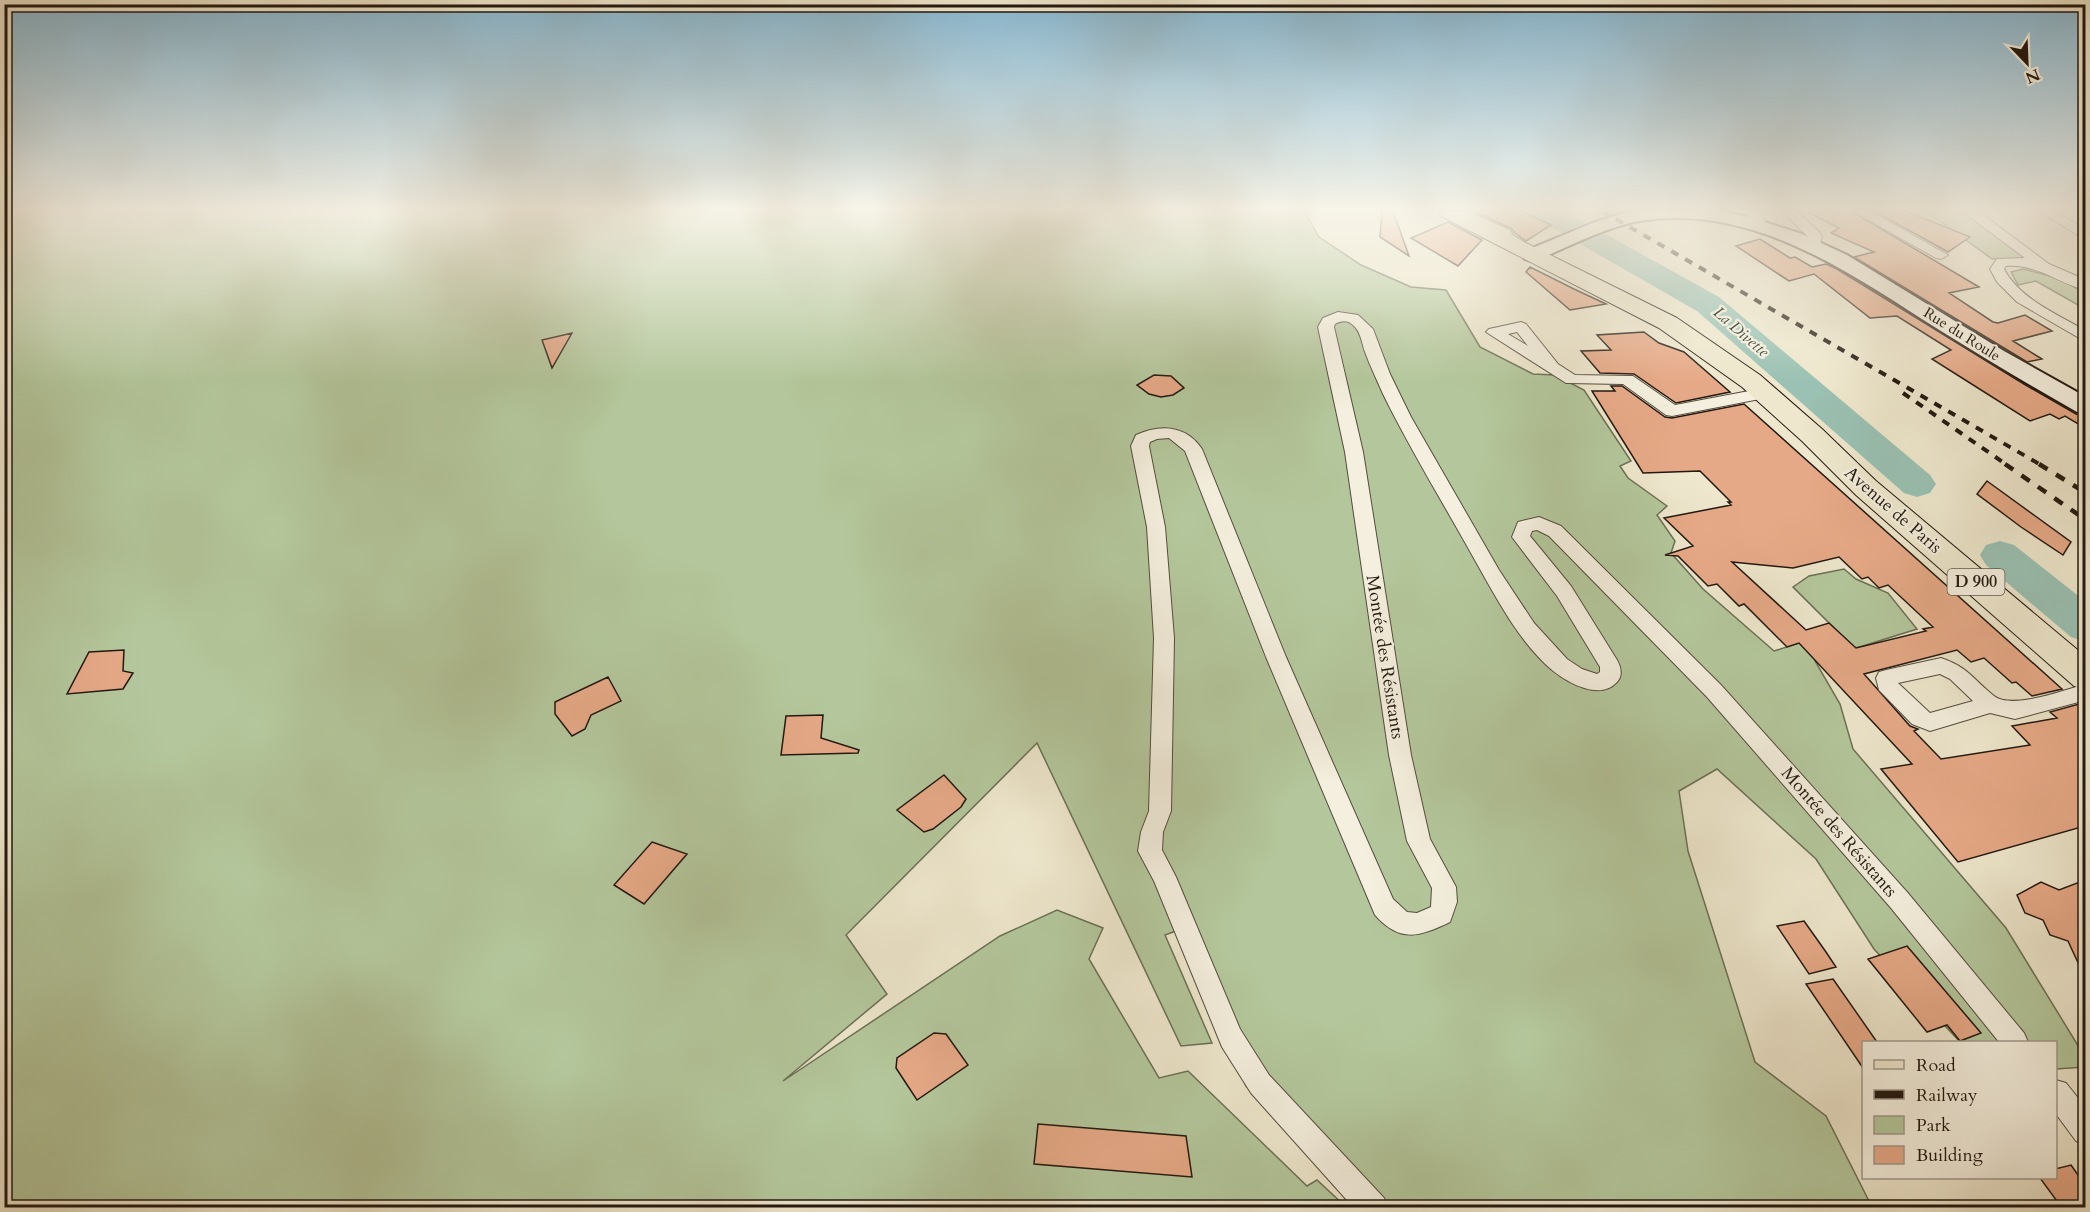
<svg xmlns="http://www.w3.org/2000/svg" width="2090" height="1212" font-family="Cardo,serif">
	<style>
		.green { fill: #b4c79c; stroke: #6b7056; stroke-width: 1.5 }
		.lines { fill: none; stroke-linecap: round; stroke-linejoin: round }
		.river { fill: #9ac1b3; fill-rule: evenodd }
		.building { fill: #e6a987; stroke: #221810; stroke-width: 1.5; fill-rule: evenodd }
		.street-casing { stroke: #554c3f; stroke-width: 2 }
		.secondary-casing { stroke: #221810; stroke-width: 4 }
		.primary-casing { stroke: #221810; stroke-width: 2 }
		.street { fill: #f4efde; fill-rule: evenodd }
		.secondary { fill: #f4efde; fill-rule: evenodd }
		.primary { fill: #eee7cd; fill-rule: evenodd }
		.rail-far1 { stroke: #221810; stroke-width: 4; stroke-dasharray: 8 8; stroke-linecap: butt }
		.rail { stroke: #221810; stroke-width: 4.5; stroke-dasharray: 10 10; stroke-linecap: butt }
		.labels { text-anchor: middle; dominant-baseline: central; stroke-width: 4.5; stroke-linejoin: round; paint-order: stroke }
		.far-street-label { font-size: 15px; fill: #221810; stroke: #f4efde }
		.far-water-label { font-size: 16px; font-style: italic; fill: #4c5349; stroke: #f4efde }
		.shield { fill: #f4efde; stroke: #61584e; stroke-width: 1.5 }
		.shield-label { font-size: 16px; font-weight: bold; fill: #221810 }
		.street-label { font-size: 18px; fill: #221810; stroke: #f4efde }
	</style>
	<rect width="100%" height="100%" fill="#eee7cd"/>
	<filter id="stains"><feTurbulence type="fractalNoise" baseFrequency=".00333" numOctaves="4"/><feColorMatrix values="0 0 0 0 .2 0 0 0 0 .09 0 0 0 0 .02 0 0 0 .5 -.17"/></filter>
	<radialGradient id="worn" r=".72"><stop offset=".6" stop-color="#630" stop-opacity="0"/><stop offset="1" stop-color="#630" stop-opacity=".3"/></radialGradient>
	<path class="green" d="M 5,211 L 1304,211 L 1319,237 L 1361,265 L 1411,287 L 1446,290 L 1480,347 L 1533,374 L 1555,375 L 1584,390 L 1631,461 L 1620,466 L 1628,478 L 1667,506 L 1657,515 L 1675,541 L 1671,553 L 1703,589 L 1774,651 L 1837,631 L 1793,587 L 1809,576 L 1844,569 L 1856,579 L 1888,593 L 1917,629 L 1815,661 L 1840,704 L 1853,749 L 2006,928 L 2085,1057 L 2085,1067 L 2056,1069 L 2056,1042 L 1960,1042 L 1874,949 L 1816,859 L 1717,769 L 1679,791 L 1688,851 L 1755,1062 L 1826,1116 L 1872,1207 L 1374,1207 L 1246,1086 L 1176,931 L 1165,935 L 1212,1043 L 1181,1046 L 1037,743 L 846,935 L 887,994 L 783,1081 L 1000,936 L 1057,910 L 1103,928 L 1089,959 L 1159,1078 L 1188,1071 L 1307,1186 L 1317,1180 L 1346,1207 L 5,1208 Z
		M 1926,211 L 1965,211 L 2029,258 L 1992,259 Z
		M 2023,269 L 2058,278 L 2085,293 L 2085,309 L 2036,281 L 2018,285 L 2011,272 Z"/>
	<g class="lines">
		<path class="river" d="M 1529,211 L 1564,211 L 1719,297 L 1930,475 L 1936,484 L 1930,493 L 1917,497 L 1904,493 L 1697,311 L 1533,217 Z
			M 2000,541 L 2014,545 L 2086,602 L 2086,642 L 2071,637 L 1986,565 L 1980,555 L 1986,545 Z"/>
	</g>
	<path class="building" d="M 1382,211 L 1393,211 L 1409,256 L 1380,237 Z
		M 1473,211 L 1521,211 L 1551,225 L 1526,241 L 1515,233 L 1511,228 Z
		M 1806,211 L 1851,211 L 1979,287 L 1949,293 L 1993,322 L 1998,323 L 2025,315 L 2052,331 L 2013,341 L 2042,359 L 2027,362 L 1854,257 L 1874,252 L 1831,233 L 1839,228 Z
		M 1874,211 L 1906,211 L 1970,237 L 1948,252 Z
		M 1448,222 L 1482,240 L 1458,266 L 1411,238 Z
		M 1760,239 L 1790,258 L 1795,257 L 1812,267 L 1826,264 L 1837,269 L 2024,384 L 2076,414 L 2085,416 L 2085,428 L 2065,416 L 2059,419 L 2050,414 L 2030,421 L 1932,359 L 1951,350 L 1897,316 L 1870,318 L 1814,274 L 1789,281 L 1736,246 Z
		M 1530,267 L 1574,289 L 1606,304 L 1570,310 L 1526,272 Z
		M 1644,332 L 1659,343 L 1684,352 L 1730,392 L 1676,403 L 1634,374 L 1600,373 L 1581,351 L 1611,350 L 1597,335 Z
		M 572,333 L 552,368 L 542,340 Z
		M 1154,375 L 1171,376 L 1184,388 L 1173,395 L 1161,397 L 1149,394 L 1137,385 Z
		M 1611,386 L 1622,386 L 1665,417 L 1672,418 L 1744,404 L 2062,689 L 2032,696 L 2016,682 L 2012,683 L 1984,658 L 1971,662 L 1957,650 L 1864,674 L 1910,726 L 1918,729 L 1914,731 L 1941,759 L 2030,745 L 2012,726 L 2057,718 L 2050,712 L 2079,704 L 2085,710 L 2085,826 L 1958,862 L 1881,769 L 1912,764 L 1799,643 L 1787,647 L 1744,604 L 1739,606 L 1717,584 L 1708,586 L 1678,556 L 1665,555 L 1693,546 L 1664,518 L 1731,505 L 1728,502 L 1731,502 L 1700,471 L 1643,473 L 1592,391 L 1615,391 ZM 1839,557 L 1862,579 L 1868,577 L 1879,588 L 1888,585 L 1933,627 L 1923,629 L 1926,631 L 1856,648 L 1829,623 L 1806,630 L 1732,562 L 1793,568 Z
		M 1987,481 L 2071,542 L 2063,555 L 2021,527 L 1977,494 Z
		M 124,650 L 123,671 L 133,673 L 123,689 L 67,694 L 89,652 Z
		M 608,677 L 621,701 L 591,715 L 585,729 L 572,736 L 555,714 L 555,702 Z
		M 823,715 L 821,738 L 859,750 L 858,753 L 781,755 L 786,716 Z
		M 944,775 L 966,799 L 961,807 L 933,829 L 924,832 L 897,810 Z
		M 652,842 L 687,854 L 644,904 L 614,885 Z
		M 2085,880 L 2085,978 L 2068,941 L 2050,935 L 2043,920 L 2025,913 L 2017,895 L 2041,882 L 2059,890 Z
		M 1804,921 L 1826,952 L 1836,967 L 1809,974 L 1777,926 Z
		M 1907,946 L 1981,1033 L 1960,1041 L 1947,1025 L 1927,1032 L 1868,959 Z
		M 1833,979 L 1877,1042 L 1863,1042 L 1863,1068 L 1806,984 Z
		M 934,1033 L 946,1034 L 968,1065 L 917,1100 L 896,1068 L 897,1058 Z
		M 1038,1124 L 1186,1136 L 1192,1177 L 1034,1164 Z
		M 2071,1165 L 2085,1185 L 2085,1208 L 2062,1208 L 2040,1178 L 2055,1178 L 2055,1169 Z"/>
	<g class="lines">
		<defs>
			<path id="street" d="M 1746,211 L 1760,211 L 1765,221 L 1762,230 L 1752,230 Z
				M 1782,211 L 1797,211 L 1820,233 L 1822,236 L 1819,249 L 1809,249 L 1808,237 Z
				M 1853,211 L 1870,211 L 1948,255 L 1941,259 L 1936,258 Z
				M 1962,211 L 1978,211 L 2049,264 L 2086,280 L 2086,290 C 2057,283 2039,264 2006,266 L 2004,269 C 2020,299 2057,314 2086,331 L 2086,342 L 2017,302 L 1997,282 L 1990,269 L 1997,259 L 2025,258 Z
				M 2039,211 L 2055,211 L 2086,230 L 2086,240 Z
				M 1338,312 L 1358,315 L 1373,329 L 1390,374 L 1411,417 L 1499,570 L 1534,623 L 1567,659 L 1582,669 L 1597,674 L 1600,672 L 1600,667 L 1557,596 L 1512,537 L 1518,522 L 1539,517 L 1561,526 L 1721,685 L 1907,892 L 2024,1033 L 2028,1042 L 1999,1042 L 1891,908 L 1707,697 L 1549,536 L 1537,530 L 1532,531 L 1530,536 L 1571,586 L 1617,660 C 1621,667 1623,676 1617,682 C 1600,701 1568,683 1552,670 C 1519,642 1497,599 1476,562 C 1445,506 1411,451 1383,394 C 1377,380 1370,366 1365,352 C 1362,344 1361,333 1355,327 C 1349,320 1342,320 1335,324 L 1334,327 L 1363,452 L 1411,755 L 1430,839 L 1456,887 L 1457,902 L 1450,922 C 1419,937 1400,943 1375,915 L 1266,657 L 1185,451 L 1169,438 L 1157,439 L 1150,442 L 1149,446 L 1165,527 L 1174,638 L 1171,811 L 1163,832 L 1162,850 L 1176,877 L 1240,1029 L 1269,1075 L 1384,1198 L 1388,1208 L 1354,1208 L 1251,1093 L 1222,1047 L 1154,881 L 1138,851 L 1141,832 L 1149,811 L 1154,638 L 1147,527 L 1131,446 L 1136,435 C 1160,424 1186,425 1202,449 L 1286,657 L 1393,899 L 1407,912 L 1417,913 L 1431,907 L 1432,888 L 1407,841 L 1389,755 L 1345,452 L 1318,327 L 1323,318 Z
				M 1521,322 L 1526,324 L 1558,364 L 1575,375 L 1633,376 L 1675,405 L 1765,388 L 1773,393 L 1765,398 L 1672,416 L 1666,415 L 1623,384 L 1566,383 L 1486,332 L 1489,329 ZM 1517,332 L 1528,346 L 1508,334 Z
				M 1941,658 C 1968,667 1973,679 1994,696 C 2012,710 2064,690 2086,684 L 2086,700 L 2015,719 L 1990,713 L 1930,731 L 1912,724 L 1879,690 L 1876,678 L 1879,672 L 1886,670 ZM 1940,674 L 1950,679 L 1973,701 L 1930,713 L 1898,683 Z
				M 2056,1080 L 2066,1083 L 2086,1108 L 2086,1145 L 2076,1141 L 2056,1114 Z"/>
			<path id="secondary" d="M 1631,211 L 1721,211 L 1752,218 L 1802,234 L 1847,255 L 2004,351 L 2086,397 L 2086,414 L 2077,412 C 2031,386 1986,359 1941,331 C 1852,275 1757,205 1646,220 C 1609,225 1573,245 1539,259 L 1532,261 L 1525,259 L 1522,255 L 1525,251 L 1595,222 Z"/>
			<path id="primary" d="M 1438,211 L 1467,211 L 1510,230 L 1513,235 L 1524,242 L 1677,318 L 1760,375 L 1822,429 L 1876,481 L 2086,657 L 2086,690 L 2074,686 L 1856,495 L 1802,441 L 1742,387 L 1659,328 L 1441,216 Z"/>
		</defs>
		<use href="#street" class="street-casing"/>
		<use href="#secondary" class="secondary-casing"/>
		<use href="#primary" class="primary-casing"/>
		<use href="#street" class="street"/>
		<use href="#secondary" class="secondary"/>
		<use href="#primary" class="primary"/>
		<path class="rail-far1" d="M 1602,211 L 2041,465
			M 1903,393 L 2007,465"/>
		<path class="rail" d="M 2005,464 L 2086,520
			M 2039,464 L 2086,493"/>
	</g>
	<linearGradient id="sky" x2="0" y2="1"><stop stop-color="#89b9d3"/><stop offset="0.55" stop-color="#f7f4e8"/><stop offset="1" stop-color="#f7f4e8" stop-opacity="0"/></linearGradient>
	<rect width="2090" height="381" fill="url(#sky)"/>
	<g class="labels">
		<g class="far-street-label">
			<text transform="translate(1962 334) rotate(32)">Rue du Roule</text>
		</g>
		<g class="far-water-label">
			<text transform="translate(1741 332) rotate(41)">La Divette</text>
		</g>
		<rect class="shield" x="1947.5" y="569" width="57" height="26" rx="4.5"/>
		<g class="shield-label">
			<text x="1976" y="582">D 900</text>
		</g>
		<g class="street-label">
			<text transform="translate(1893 510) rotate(41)">Avenue de Paris</text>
			<text transform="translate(1385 657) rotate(81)">Montée des Résistants</text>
			<text transform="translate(1839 832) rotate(49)">Montée des Résistants</text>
		</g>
	</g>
	<rect width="2090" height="1212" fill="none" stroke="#eee7cd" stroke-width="24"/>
	<rect x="6" y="6" width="2078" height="1200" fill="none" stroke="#221810" stroke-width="3"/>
	<rect x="12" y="12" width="2066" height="1188" fill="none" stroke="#221810" stroke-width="1.5"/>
	<rect x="1862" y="1041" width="195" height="138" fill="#f4efde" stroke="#a0998c" stroke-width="1.5"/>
	<rect x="1874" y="1060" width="30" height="9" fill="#eee7cd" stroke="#a0998c" stroke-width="1.5"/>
	<text x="1916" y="1071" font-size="18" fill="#221810">Road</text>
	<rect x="1874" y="1090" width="30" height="9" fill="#221810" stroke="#a0998c" stroke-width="1.5"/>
	<text x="1916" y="1101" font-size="18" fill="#221810">Railway</text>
	<rect x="1874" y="1116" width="30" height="18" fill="#b4c79c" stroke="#a0998c" stroke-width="1.5"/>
	<text x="1916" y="1131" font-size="18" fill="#221810">Park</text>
	<rect x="1874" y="1146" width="30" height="18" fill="#e6a987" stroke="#a0998c" stroke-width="1.5"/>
	<text x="1916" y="1161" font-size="18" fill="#221810">Building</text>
	<g transform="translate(2027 63) rotate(157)" stroke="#f4efde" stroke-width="4.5" paint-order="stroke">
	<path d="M0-4.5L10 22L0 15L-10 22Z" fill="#221810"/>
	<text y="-9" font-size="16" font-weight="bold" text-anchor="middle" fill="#221810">N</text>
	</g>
	<rect width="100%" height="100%" filter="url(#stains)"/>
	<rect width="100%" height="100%" fill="url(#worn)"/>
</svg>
